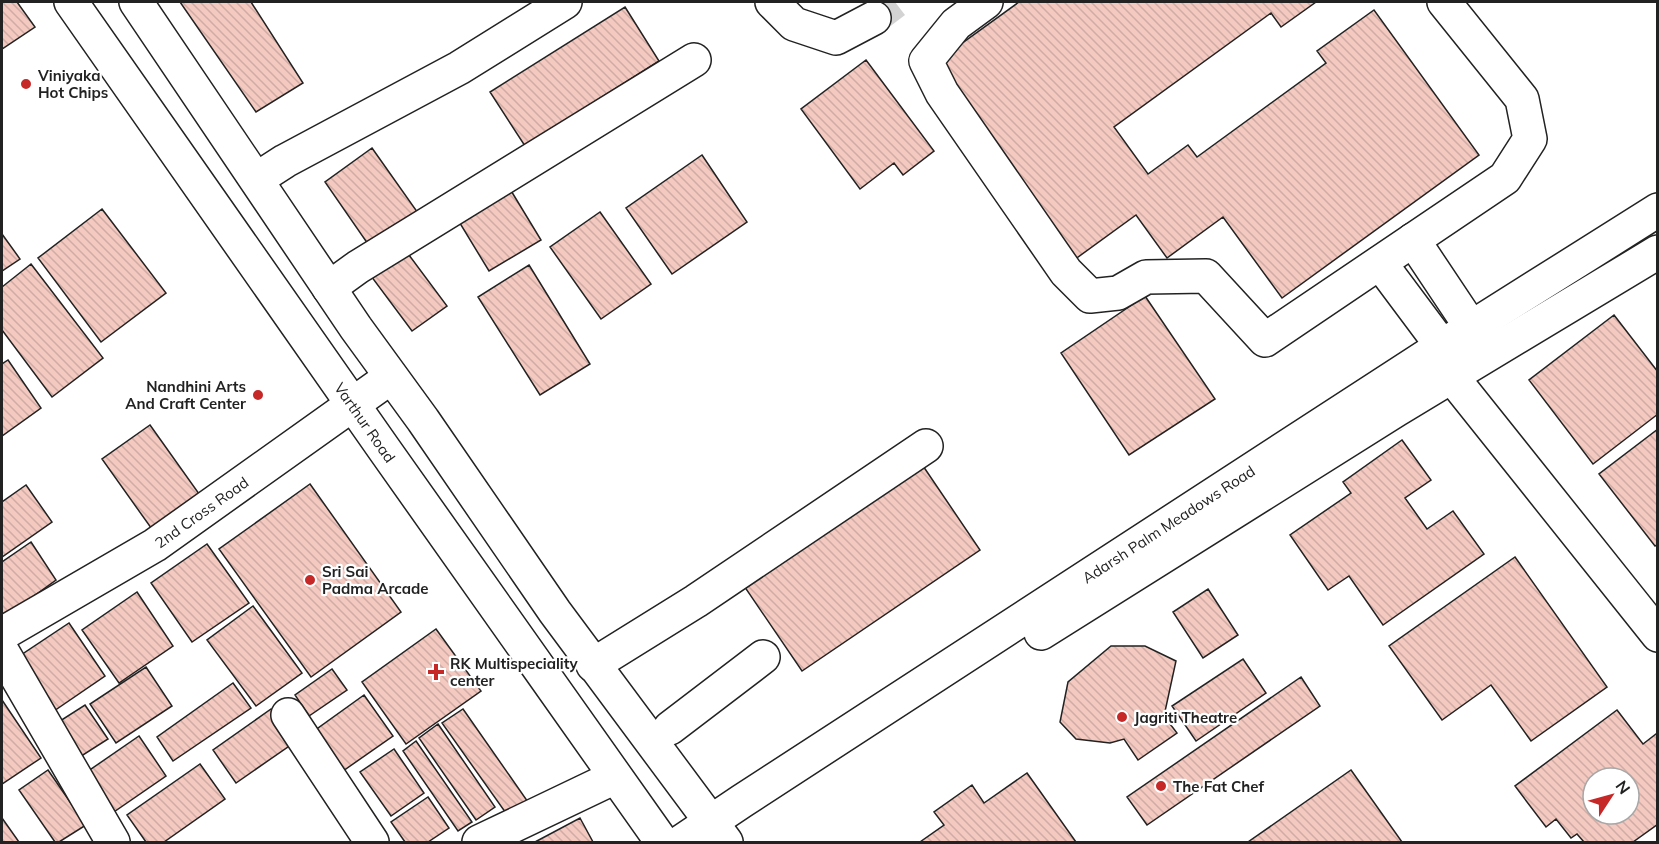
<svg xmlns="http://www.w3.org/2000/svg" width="1659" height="844" font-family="Mulish,sans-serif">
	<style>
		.building { fill: url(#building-back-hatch); stroke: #222; stroke-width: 1.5; fill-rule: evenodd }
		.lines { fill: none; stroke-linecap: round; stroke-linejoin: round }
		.minor-tunnel { stroke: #d3d3d3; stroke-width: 33; stroke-dasharray: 33 16; stroke-linecap: butt }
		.minor-casing { stroke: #222; stroke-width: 36 }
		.major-casing { stroke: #222; stroke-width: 36 }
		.minor { stroke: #fff; stroke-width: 33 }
		.major { stroke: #fff; stroke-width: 33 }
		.poi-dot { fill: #c62828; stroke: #fff; stroke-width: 2 }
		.labels { text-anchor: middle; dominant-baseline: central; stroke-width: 4.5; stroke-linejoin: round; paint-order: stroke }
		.poi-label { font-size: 15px; font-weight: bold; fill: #222; stroke: #fff; text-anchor: start }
		.street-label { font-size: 15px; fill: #222; stroke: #fff }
	</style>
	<defs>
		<pattern id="building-back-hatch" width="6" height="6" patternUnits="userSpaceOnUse" patternTransform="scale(1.5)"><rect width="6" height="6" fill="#f3c9c0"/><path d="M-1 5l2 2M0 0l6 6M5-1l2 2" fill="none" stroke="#d0aca5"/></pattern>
	</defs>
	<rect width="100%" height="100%" fill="#fff"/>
	<path class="building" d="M 2,2 L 17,2 L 35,27 L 2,49 Z
		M 180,2 L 251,2 L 303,83 L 256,112 Z
		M 1019,2 L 1316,2 L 1281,27 L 1271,13 L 1114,127 L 1148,174 L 1188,145 L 1197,157 L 1326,63 L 1317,51 L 1374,10 L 1479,155 L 1282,298 L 1223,217 L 1167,258 L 1136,215 L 1074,260 L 932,65 Z
		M 625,7 L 659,61 L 525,146 L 490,92 Z
		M 866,60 L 934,151 L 903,175 L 894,163 L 860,189 L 801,109 Z
		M 372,148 L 418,213 L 370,247 L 325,182 Z
		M 702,155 L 747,222 L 672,274 L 626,208 Z
		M 510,189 L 541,240 L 489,271 L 458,220 Z
		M 102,209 L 166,293 L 101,342 L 38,258 Z
		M 600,212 L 651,284 L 601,319 L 550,247 Z
		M 2,234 L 20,259 L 2,271 Z
		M 406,251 L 447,306 L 412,331 L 371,276 Z
		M 31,264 L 103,358 L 52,397 L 2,330 L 2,287 Z
		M 529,265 L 590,364 L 540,395 L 478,297 Z
		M 1145,296 L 1215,399 L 1129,455 L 1061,353 Z
		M 1614,315 L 1658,372 L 1658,414 L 1593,464 L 1529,380 Z
		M 8,360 L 41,408 L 2,436 L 2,364 Z
		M 150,425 L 202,498 L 154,532 L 102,459 Z
		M 1658,429 L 1658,544 L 1655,546 L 1599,474 Z
		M 1402,440 L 1431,480 L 1405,498 L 1427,529 L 1453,511 L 1484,554 L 1383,625 L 1349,576 L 1328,590 L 1290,535 L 1351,493 L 1343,482 Z
		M 919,460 L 980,550 L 802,671 L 740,580 Z
		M 310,484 L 401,612 L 311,677 L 219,549 Z
		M 26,485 L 52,522 L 2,557 L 2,502 Z
		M 31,542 L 56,580 L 2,619 L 2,562 Z
		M 207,544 L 249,603 L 192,642 L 151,583 Z
		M 1515,557 L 1607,687 L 1531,741 L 1491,685 L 1442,720 L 1389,646 Z
		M 1208,589 L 1238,635 L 1203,658 L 1173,612 Z
		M 137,592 L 173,646 L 119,683 L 82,630 Z
		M 253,606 L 302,673 L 256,706 L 207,640 Z
		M 69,623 L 105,676 L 51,713 L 15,659 Z
		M 436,629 L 481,691 L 406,744 L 362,682 Z
		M 1111,646 L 1145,646 L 1176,661 L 1164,716 L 1177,733 L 1138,760 L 1124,739 L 1110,743 L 1076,739 L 1060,722 L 1068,682 Z
		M 1243,659 L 1266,693 L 1196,741 L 1172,706 Z
		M 146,667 L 172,706 L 116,743 L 90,704 Z
		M 332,669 L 347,690 L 309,716 L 295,695 Z
		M 1301,677 L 1320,706 L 1147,825 L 1127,797 Z
		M 233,683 L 251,708 L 173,761 L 157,737 Z
		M 364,695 L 393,736 L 343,771 L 314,731 Z
		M 2,700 L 41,758 L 2,784 Z
		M 85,705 L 108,739 L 72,762 L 49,728 Z
		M 271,709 L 295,742 L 236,783 L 213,750 Z
		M 463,709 L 528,802 L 508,816 L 442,723 Z
		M 1617,710 L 1643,744 L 1656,734 L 1658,736 L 1658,824 L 1633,842 L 1584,842 L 1577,834 L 1571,838 L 1556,819 L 1546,827 L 1515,786 ZM 1593,778 L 1629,778 L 1629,814 L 1593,814 Z
		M 438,724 L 495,807 L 476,820 L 419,738 Z
		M 139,736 L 166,776 L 108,816 L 81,776 Z
		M 416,741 L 472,822 L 458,831 L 403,751 Z
		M 394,749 L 424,793 L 391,816 L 360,772 Z
		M 200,764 L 225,799 L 164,842 L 146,842 L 127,815 Z
		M 48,770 L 86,825 L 59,842 L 55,842 L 19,790 Z
		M 1351,770 L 1402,842 L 1248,842 Z
		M 1027,773 L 1076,842 L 920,842 L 944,825 L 934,812 L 972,785 L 984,803 Z
		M 428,797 L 449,828 L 428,842 L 405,842 L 391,822 Z
		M 2,818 L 19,842 L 2,842 Z
		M 580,818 L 593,842 L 535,842 Z"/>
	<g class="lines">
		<path class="minor-tunnel" d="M 874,18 L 895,2"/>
		<defs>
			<g id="minor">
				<path d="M 772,2 L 794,24 L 836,38 L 874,18"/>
				<path d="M 986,2 L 956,24 L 926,61 L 942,93 L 1066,272 L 1090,296 L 1118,293 L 1146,277 L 1206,276 L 1265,340 L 1505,178 L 1530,139 L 1522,99 L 1444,2"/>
				<path d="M 257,179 L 285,161 L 459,68 L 565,2"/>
				<path d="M 1413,240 L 1471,327"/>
				<path d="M 1380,263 L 1442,346"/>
				<path d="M 329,288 L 358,267 L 694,60"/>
				<path d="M 1452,377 L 1658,635"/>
				<path d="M 1041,633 L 1396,410 L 1658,252"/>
				<path id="s1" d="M 2,634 L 155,545 L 391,377"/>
				<path d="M 2,651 L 113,842"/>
				<path d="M 593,665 L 696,601 L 926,446"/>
				<path d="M 288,715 L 372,842"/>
				<path d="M 670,728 L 763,657"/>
				<path d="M 479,842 L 615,777"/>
				<path id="s2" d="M 681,842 L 742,801 L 1442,346 L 1658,210"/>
			</g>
			<g id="major">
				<path id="s3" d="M 71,2 L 384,449 L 662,842"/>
				<path d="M 136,2 L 356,328 L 423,420 L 555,612 L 726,842"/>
			</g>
		</defs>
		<use href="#minor" class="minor-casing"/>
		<use href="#major" class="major-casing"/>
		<use href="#minor" class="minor"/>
		<use href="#major" class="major"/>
	</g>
	<g class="poi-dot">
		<circle cx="26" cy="84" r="6"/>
		<circle cx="258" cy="395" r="6"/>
		<circle cx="310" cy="580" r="6"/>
		<path d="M433 663h6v6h6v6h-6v6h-6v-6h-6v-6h6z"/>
		<circle cx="1122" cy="717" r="6"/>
		<circle cx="1161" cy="786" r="6"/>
	</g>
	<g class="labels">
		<g class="poi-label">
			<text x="38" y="75">Viniyaka<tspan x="38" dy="17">Hot Chips</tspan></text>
			<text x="246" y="386" text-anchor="end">Nandhini Arts<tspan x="246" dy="17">And Craft Center</tspan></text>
			<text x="322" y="571">Sri Sai<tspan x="322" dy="17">Padma Arcade</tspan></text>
			<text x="450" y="663">RK Multispeciality<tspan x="450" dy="17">center</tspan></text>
			<text x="1134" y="717">Jagriti Theatre</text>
			<text x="1173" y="786">The Fat Chef</text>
		</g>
		<g class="street-label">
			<text stroke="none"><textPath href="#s3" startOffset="513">Varthur Road</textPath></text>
			<text stroke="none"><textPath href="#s1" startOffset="234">2nd Cross Road</textPath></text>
			<text stroke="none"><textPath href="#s2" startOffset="582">Adarsh Palm Meadows Road</textPath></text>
		</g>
	</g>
	<rect width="1659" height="844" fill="none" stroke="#222222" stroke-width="6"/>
	<g transform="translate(1611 796) rotate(54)"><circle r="28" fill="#ffffff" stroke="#a7a7a7" stroke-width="1.5"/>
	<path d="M0-4.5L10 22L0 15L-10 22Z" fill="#c62828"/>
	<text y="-9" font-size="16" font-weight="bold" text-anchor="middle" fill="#222222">N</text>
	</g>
</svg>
